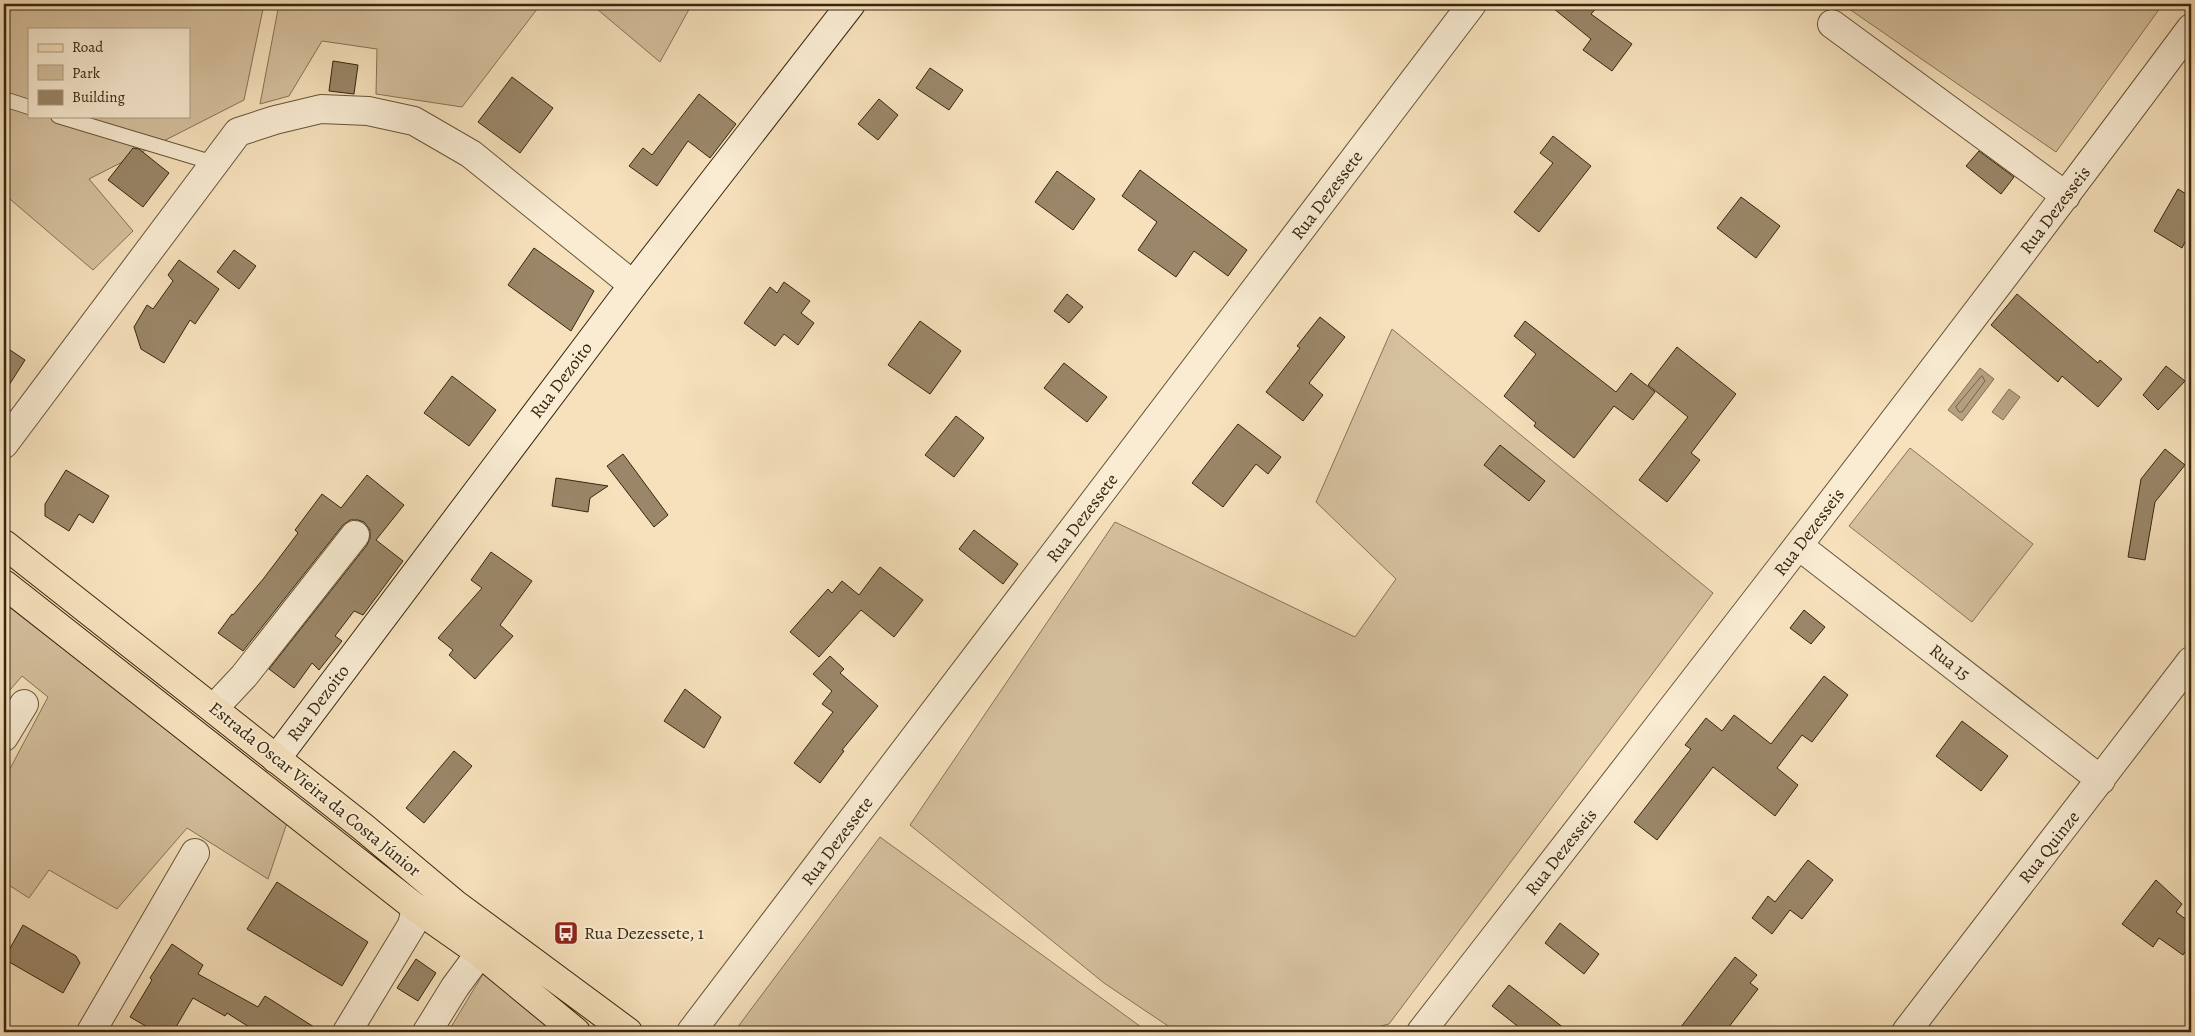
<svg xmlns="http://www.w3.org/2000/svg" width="2195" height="1036" font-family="Alegreya,serif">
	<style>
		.green { fill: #d6c19f; stroke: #867457; fill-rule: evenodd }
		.water { fill: #b5a181; stroke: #837053 }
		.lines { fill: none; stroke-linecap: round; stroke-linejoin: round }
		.shore { stroke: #766448; stroke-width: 1 }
		.building { fill: #9a8769; stroke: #37260f }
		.lane-casing { stroke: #67553a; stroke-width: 16 }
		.street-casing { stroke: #67553a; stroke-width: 30 }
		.secondary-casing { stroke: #37260f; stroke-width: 30 }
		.primary-casing { stroke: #37260f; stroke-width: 30 }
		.lane { stroke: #f9ecd3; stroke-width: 14 }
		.street { stroke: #f9ecd3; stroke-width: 28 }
		.secondary { stroke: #f9ecd3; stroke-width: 28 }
		.primary { stroke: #f6e1bc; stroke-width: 28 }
		.labels { text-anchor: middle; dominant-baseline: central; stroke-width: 4; stroke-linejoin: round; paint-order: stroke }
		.street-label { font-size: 18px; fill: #37260f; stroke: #f9ecd3 }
		.poi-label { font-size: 18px; fill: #37260f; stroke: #f9ecd3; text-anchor: start }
	</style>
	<rect width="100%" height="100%" fill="#f6e1bc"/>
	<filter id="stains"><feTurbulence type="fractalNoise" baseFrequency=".004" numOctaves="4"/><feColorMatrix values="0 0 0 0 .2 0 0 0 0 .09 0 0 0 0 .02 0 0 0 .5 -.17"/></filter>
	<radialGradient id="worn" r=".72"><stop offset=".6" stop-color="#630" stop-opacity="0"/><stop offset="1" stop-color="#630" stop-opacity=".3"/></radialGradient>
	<path class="green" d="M 4,4 L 264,4 L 244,100 L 89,179 L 133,231 L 93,270 L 4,194 ZM 29,29 L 189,29 L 189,116 L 29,116 Z
		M 279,4 L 541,4 L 462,107 L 376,94 L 377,49 L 322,41 L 289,96 L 260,104 Z
		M 591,4 L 692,4 L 660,62 Z
		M 1842,4 L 2163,4 L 2056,152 Z
		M 1392,329 L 1713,593 L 1389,1024 L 1357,1032 L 1177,1032 L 1104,983 L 910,825 L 1115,522 L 1355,637 L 1396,579 L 1316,502 Z
		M 1910,448 L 2033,544 L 1972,622 L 1849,526 Z
		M 4,603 L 287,823 L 268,879 L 187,828 L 117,909 L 49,870 L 29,898 L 4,882 L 4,780 L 48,697 L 22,676 L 4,697 Z
		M 880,837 L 1148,1032 L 734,1032 Z
		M 483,974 L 562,1032 L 448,1032 Z"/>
	<path class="water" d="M 1980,368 L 1994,379 L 1962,421 L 1948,410 Z
		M 2009,389 L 2020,397 L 2003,420 L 1992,412 Z"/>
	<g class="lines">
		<path class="shore" d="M 1982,376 L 1985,381 L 1962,412 L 1959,412 L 1956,407 Z"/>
	</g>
	<path class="building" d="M 1548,4 L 1600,4 L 1591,14 L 1632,44 L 1612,71 L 1583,50 L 1591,39 Z
		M 333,61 L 358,65 L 354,94 L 329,91 Z
		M 930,68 L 963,90 L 949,110 L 916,88 Z
		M 512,77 L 553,108 L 520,153 L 478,122 Z
		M 699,94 L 736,124 L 710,158 L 688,141 L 657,186 L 629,166 L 643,148 L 652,155 Z
		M 879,99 L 898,115 L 878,140 L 858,124 Z
		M 1553,136 L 1591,166 L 1539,232 L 1514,212 L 1553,163 L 1540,153 Z
		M 133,148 L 139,149 L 169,173 L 143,207 L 108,180 Z
		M 1979,151 L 2014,177 L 2001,194 L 1966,166 Z
		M 1140,170 L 1247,250 L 1228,276 L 1194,251 L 1176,277 L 1138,250 L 1157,222 L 1122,196 Z
		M 1057,171 L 1095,199 L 1073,230 L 1035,202 Z
		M 2178,189 L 2191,197 L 2191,230 L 2182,248 L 2154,231 Z
		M 1741,197 L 1780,226 L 1756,258 L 1717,228 Z
		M 534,248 L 594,291 L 571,331 L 508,285 Z
		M 234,250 L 256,266 L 239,289 L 217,272 Z
		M 179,260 L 219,289 L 195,324 L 190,320 L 164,363 L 141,349 L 134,327 L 147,305 L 153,309 L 173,281 L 168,275 Z
		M 784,282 L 810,301 L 801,313 L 814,323 L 798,345 L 784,334 L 775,346 L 744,323 L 770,287 L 777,293 Z
		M 1067,294 L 1083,307 L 1069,323 L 1054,311 Z
		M 2017,294 L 2098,363 L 2100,360 L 2122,379 L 2098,407 L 2062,376 L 2058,382 L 1991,325 Z
		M 1320,317 L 1345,337 L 1309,383 L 1323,395 L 1303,421 L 1266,392 L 1300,348 L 1297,346 Z
		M 920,321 L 961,351 L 930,394 L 888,365 Z
		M 1525,321 L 1616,392 L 1631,373 L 1655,392 L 1633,420 L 1614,406 L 1574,458 L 1534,426 L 1536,423 L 1504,396 L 1536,354 L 1514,336 Z
		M 4,346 L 25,360 L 4,393 Z
		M 1677,347 L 1736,394 L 1691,453 L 1700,460 L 1667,502 L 1639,480 L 1688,417 L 1648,385 Z
		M 1064,363 L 1107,397 L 1087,422 L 1044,388 Z
		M 2166,366 L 2185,381 L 2158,410 L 2143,395 Z
		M 452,376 L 496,410 L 469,446 L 424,413 Z
		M 956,416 L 984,438 L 954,477 L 925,455 Z
		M 1238,424 L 1281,457 L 1268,474 L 1256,464 L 1223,507 L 1192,483 Z
		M 1500,445 L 1545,481 L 1529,501 L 1484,465 Z
		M 2165,449 L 2185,465 L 2155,502 L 2145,560 L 2128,557 L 2141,479 Z
		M 623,454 L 668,515 L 654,527 L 607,466 Z
		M 66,470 L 109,496 L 93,523 L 79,514 L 69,531 L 45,516 L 45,504 Z
		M 367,475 L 404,505 L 376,540 L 403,561 L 363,615 L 354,611 L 335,636 L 342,641 L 319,670 L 312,663 L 294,688 L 269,669 L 367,545 L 370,538 L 370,530 L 364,522 L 358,520 L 350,520 L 343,525 L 243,651 L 218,633 L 232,614 L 233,615 L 264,578 L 298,533 L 295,530 L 322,494 L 341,508 Z
		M 556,478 L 608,486 L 590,498 L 588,512 L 552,506 Z
		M 974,530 L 1018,564 L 1003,584 L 959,549 Z
		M 491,552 L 532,581 L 500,625 L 513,636 L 475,679 L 449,655 L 453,650 L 438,638 L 482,588 L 471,580 Z
		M 880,567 L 923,600 L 894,637 L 861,610 L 819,657 L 790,632 L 828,589 L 832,593 L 842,581 L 859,595 Z
		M 1804,610 L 1825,627 L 1811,644 L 1790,628 Z
		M 830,656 L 844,669 L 840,673 L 878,706 L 842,750 L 844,751 L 820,783 L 794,763 L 833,712 L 822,704 L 832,691 L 813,674 Z
		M 1824,676 L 1848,695 L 1812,742 L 1802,735 L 1777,768 L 1798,785 L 1775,816 L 1713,767 L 1657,840 L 1634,822 L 1691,749 L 1685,745 L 1706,718 L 1722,731 L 1734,715 L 1771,744 Z
		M 685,689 L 721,717 L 704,748 L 664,721 Z
		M 1962,721 L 2008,756 L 1981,791 L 1936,756 Z
		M 454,751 L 472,766 L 424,823 L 406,808 Z
		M 1808,860 L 1833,880 L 1802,919 L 1790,910 L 1772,934 L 1752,918 L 1768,896 L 1775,902 Z
		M 2156,880 L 2182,904 L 2176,912 L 2191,923 L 2191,942 L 2183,955 L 2159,938 L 2153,947 L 2122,924 Z
		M 277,882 L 368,942 L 342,986 L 247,929 Z
		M 1560,923 L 1599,954 L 1584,974 L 1545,943 Z
		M 23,925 L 76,956 L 80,963 L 63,993 L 4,959 Z
		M 172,944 L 203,965 L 198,974 L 258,1007 L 265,996 L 322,1032 L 257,1032 L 227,1013 L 225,1016 L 193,998 L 173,1032 L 156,1032 L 130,1017 L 152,980 L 150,978 Z
		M 1735,957 L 1757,975 L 1750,983 L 1758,989 L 1725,1032 L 1677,1032 Z
		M 416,959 L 436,973 L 418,1001 L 397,988 Z
		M 1509,985 L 1569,1032 L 1525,1032 L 1492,1006 Z"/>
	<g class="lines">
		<defs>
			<path id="lane" d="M 4,99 L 29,107
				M 58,116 L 214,163"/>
			<path id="street" d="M 1832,24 L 2066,196
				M 4,444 L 238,132 L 275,120 L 321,109 L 368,111 L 414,121 L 471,154 L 633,285
				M 1799,546 L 2101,780
				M 214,708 L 244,676 L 355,535
				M 4,737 L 24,704
				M 91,1032 L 195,853
				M 347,1032 L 412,925 L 416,908
				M 427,1032 L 455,987 L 480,953
				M 691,1032 L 1472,4
				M 1421,1032 C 1680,699 1939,366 2191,28
				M 1906,1032 L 2191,661"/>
			<path id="secondary" d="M 276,759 L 633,285 L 851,4"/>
			<path id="primary" d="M 4,544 L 363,827 L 455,904 L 628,1032
				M 4,584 L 416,908 L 480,953 L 576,1032"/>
		</defs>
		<use href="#lane" class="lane-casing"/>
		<use href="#street" class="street-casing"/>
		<use href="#secondary" class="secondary-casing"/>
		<use href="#primary" class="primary-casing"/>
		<use href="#lane" class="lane"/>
		<use href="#street" class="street"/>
		<use href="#secondary" class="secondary"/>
		<use href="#primary" class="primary"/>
	</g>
	<defs>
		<symbol id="bus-square" viewBox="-11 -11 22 22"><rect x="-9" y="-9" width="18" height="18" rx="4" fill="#8f2418" stroke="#f9ecd3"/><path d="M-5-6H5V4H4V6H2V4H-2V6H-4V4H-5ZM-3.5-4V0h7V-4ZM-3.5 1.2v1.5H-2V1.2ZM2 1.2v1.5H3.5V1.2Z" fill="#fff"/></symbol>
	</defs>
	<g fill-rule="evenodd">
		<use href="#bus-square" x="552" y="919" width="28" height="28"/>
	</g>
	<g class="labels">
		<g class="street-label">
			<text transform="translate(1327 195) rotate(-53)">Rua Dezessete</text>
			<text transform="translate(2055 210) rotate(-53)">Rua Dezesseis</text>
			<text transform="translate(561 380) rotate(-53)">Rua Dezoito</text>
			<text transform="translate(1082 518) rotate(-53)">Rua Dezessete</text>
			<text transform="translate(1809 532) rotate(-53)">Rua Dezesseis</text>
			<text transform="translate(1950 662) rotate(38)">Rua 15</text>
			<text transform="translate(318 703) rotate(-53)">Rua Dezoito</text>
			<text transform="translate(315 789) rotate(39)">Estrada Oscar Vieira da Costa Júnior</text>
			<text transform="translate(837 841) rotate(-53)">Rua Dezessete</text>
			<text transform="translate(2049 847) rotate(-52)">Rua Quinze</text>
			<text transform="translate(1561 852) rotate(-52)">Rua Dezesseis</text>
		</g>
		<g class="poi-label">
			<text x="584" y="933">Rua Dezessete, 1</text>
		</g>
	</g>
	<rect width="2195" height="1036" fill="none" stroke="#f6e1bc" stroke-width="20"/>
	<rect x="5" y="5" width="2185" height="1026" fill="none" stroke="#37260f" stroke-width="2.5"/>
	<rect x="10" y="10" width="2175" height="1016" fill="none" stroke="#37260f"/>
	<rect x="28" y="28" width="162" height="90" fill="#f9ecd3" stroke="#ab9d85"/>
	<rect x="38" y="44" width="25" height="8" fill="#f6e1bc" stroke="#ab9d85"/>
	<text x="72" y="52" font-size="15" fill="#37260f">Road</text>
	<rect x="38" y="65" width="25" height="15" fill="#d6c19f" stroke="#ab9d85"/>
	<text x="72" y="78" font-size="15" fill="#37260f">Park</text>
	<rect x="38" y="90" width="25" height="15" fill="#9a8769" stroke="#ab9d85"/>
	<text x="72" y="102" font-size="15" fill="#37260f">Building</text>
	<rect width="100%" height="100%" filter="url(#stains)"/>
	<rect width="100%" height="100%" fill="url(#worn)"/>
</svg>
